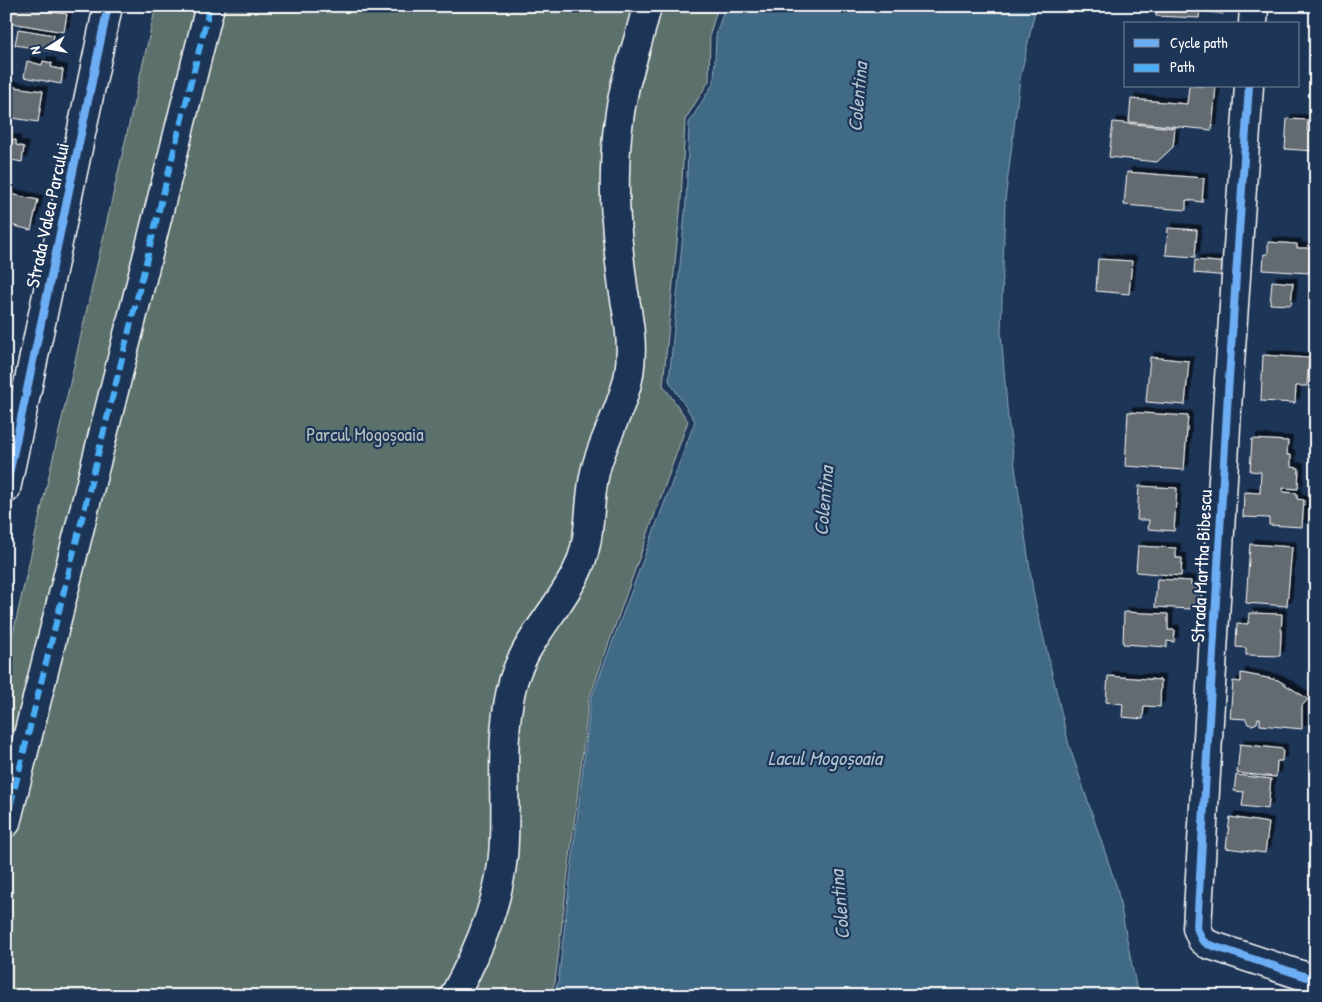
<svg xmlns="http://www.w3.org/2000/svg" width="1322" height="1002" font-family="'Patrick Hand',sans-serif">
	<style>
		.green { fill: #5d716c; stroke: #aeb8b6 }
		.water { fill: #3f6a85; stroke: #8ca6b6 }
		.building { fill: #646b70; stroke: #fff; filter: url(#shadow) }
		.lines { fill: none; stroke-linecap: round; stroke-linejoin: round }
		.minor-casing { stroke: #fff; stroke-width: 31 }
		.minor { stroke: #1d3557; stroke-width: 28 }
		.quiet { stroke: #49aef6; stroke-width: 6; stroke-dasharray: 12 6; stroke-linecap: butt }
		.cycleway-casing { stroke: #1d3557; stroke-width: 11 }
		.cycleway { stroke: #6dadf4; stroke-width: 8 }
		.labels { text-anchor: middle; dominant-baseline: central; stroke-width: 4.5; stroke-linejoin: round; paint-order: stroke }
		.street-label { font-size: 19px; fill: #fff; stroke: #1d3557 }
		.park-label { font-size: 19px; fill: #b6bfbd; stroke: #1d3557 }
		.water-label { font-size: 20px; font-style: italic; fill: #b2c3ce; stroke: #1d3557 }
	</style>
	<defs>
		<filter id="shadow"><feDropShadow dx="4.5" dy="-4.5" stdDeviation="0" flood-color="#0009"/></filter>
	</defs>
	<rect width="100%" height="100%" fill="#1d3557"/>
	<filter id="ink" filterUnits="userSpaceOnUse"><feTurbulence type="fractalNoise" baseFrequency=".02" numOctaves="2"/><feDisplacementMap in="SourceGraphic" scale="10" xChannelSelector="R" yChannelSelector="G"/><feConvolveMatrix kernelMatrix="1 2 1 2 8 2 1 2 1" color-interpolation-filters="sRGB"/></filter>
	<g filter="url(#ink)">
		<path class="green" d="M 156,6 L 718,6 L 710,34 L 709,81 L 685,120 L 681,202 L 663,385 L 688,421 L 589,699 L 555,982 L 549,996 L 6,996 L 6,664 Z"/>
		<path class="water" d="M 725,6 L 1036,6 L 1020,79 L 1005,201 L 1001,333 L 1008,419 L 1034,597 L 1069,745 L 1117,888 L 1138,996 L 552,996 L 558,983 L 591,699 L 695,421 L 669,381 L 686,202 L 689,123 L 714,82 L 716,35 Z"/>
		<path class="building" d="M 14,6 L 67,14 L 64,32 L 11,23 Z
			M 1144,6 L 1224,6 L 1223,14 L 1208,12 L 1208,9 L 1200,8 L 1199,18 L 1156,16 L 1156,12 L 1144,11 Z
			M 18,29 L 54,35 L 51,51 L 15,45 Z
			M 27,61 L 42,65 L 43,61 L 52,63 L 51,67 L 63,70 L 61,84 L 24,77 Z
			M 7,86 L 43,91 L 38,122 L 6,117 Z
			M 1189,86 L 1216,86 L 1212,130 L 1129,122 L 1131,99 L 1187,104 Z
			M 1287,119 L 1308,120 L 1307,131 L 1316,132 L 1315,151 L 1285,149 Z
			M 1113,122 L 1175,128 L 1173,147 L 1157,162 L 1109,157 Z
			M 6,139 L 16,140 L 16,145 L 24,147 L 22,162 L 6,159 Z
			M 1127,172 L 1204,178 L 1202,202 L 1186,200 L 1186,210 L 1124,205 Z
			M 6,193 L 38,200 L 31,230 L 6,224 Z
			M 1168,228 L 1197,230 L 1195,257 L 1166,255 Z
			M 1268,242 L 1297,244 L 1297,248 L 1311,248 L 1309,273 L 1263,270 L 1264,254 L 1268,254 Z
			M 1098,259 L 1132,261 L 1129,294 L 1096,291 Z
			M 1195,260 L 1229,263 L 1228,276 L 1194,273 Z
			M 1272,281 L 1293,283 L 1291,305 L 1270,304 Z
			M 1263,355 L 1309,358 L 1307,386 L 1296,386 L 1295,403 L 1261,401 Z
			M 1150,357 L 1189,361 L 1185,405 L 1146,402 Z
			M 1128,412 L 1188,416 L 1184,470 L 1125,466 Z
			M 1252,439 L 1288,441 L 1287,455 L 1291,455 L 1291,467 L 1299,468 L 1298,489 L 1283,488 L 1283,492 L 1297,493 L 1297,499 L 1304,500 L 1302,527 L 1269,525 L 1269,518 L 1243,517 L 1244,492 L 1260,493 L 1261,472 L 1250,471 Z
			M 1139,486 L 1177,488 L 1174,531 L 1148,529 L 1149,520 L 1137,520 Z
			M 1250,544 L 1292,547 L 1287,606 L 1246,603 Z
			M 1138,546 L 1176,548 L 1176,558 L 1182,558 L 1181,576 L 1136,572 Z
			M 1157,579 L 1191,581 L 1191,585 L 1204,586 L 1202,606 L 1190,605 L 1190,609 L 1155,607 Z
			M 1124,612 L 1168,614 L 1168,630 L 1175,630 L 1174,642 L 1167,641 L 1167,647 L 1123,644 Z
			M 1249,613 L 1282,614 L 1280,656 L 1246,655 L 1246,648 L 1236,647 L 1237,623 L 1248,624 Z
			M 1241,673 L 1278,680 L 1308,699 L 1302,706 L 1302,729 L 1260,725 L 1260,718 L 1258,718 L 1257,723 L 1252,725 L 1248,724 L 1246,719 L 1230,718 L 1233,681 L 1241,682 Z
			M 1108,676 L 1161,680 L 1160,707 L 1144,706 L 1143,719 L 1122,717 L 1123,704 L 1106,702 Z
			M 1240,744 L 1283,749 L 1282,761 L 1277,761 L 1276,777 L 1237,773 Z
			M 1236,775 L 1271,779 L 1268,809 L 1242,806 L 1244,792 L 1234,791 Z
			M 1230,817 L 1269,823 L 1265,853 L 1226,848 Z
			M 1315,882 L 1316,882 L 1316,910 L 1312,910 Z"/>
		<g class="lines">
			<defs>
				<path id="minor" d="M 1253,24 L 1254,6
					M 1249,86 L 1228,393 L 1197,928 L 1202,940 L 1207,944 L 1316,980
					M 6,489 L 108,6
					M 6,823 L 210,6
					M 454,996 C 480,948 503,894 504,839 C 506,788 500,740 511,690 C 521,644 556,613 576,573 C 593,540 587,506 595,472 C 603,438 623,408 629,374 C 634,343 628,317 623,287 C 619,256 615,225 615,194 C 614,158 617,121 625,86 C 632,59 641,33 647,6"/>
			</defs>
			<use href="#minor" class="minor-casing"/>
			<use href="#minor" class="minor"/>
			<path class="quiet" d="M 6,823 L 210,6"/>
			<defs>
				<path id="cycleway" d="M 1249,86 L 1228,393 L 1197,928 L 1202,940 L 1207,944 L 1316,980
					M 6,489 L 108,6"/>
			</defs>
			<use href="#cycleway" class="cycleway-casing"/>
			<use href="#cycleway" class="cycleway"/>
		</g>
	</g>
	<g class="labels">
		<g class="street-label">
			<text transform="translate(47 215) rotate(-78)">Strada Valea Parcului</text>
			<text transform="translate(1201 566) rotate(-87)">Strada Martha Bibescu</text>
		</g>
		<g class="park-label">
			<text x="365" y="434">Parcul Mogoșoaia</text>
		</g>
		<g class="water-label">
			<text transform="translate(857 97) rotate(-85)">Colentina</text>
			<text transform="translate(823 501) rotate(-85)">Colentina</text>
			<text x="825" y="757">Lacul Mogoșoaia</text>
			<text transform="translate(839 905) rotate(-95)">Colentina</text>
		</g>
	</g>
	<rect width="1322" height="1002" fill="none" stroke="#1d3557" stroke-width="25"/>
	<rect x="12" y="12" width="1297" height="977" fill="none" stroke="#fff" stroke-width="2" filter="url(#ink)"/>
	<rect x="1124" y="22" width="175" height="65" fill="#1d3557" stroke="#77869a"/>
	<rect x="1134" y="39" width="25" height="8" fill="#6dadf4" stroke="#77869a"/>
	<text x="1170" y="48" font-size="15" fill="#ffffff">Cycle path</text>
	<rect x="1134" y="64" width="25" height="8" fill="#49aef6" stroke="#77869a"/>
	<text x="1170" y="72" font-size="15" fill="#ffffff">Path</text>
	<g transform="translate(48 48) rotate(259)" stroke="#1d3557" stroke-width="4" paint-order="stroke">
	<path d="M0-4L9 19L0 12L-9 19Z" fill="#ffffff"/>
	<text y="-8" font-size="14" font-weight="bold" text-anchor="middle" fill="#ffffff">N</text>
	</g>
</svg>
